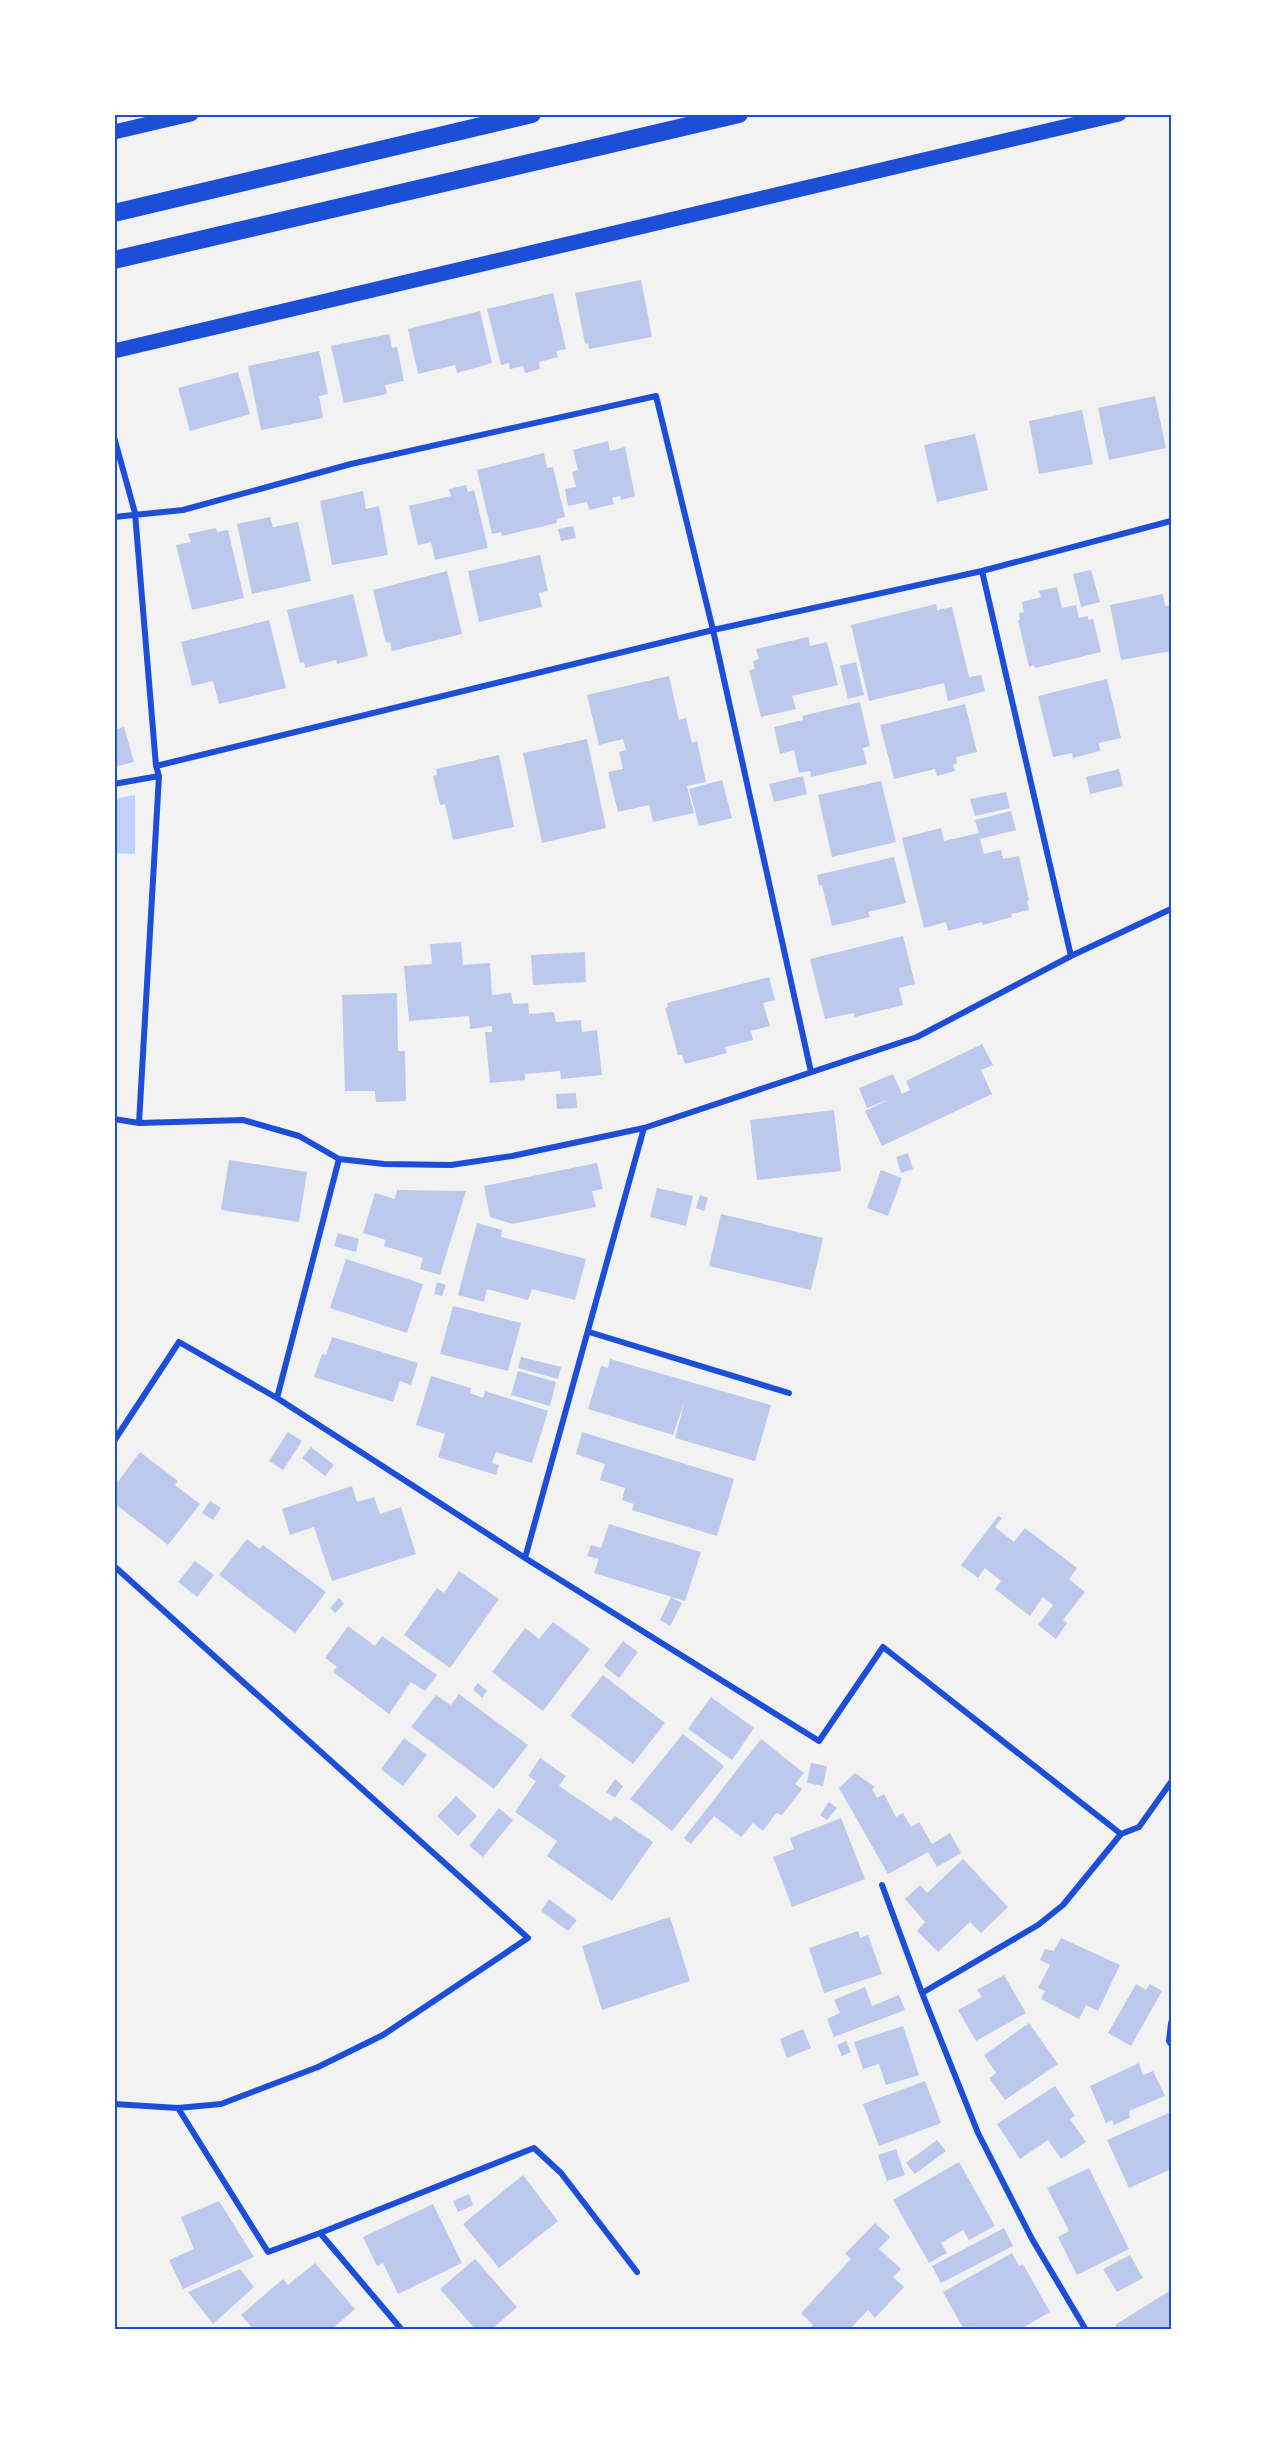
<svg xmlns="http://www.w3.org/2000/svg" width="1285" height="2444" font-family="'Roboto Condensed',sans-serif">
	<style>
		.water { fill: #bfd3fe }
		.building { fill: #bdc9ec }
		.lines { fill: none; stroke-linecap: round; stroke-linejoin: round }
		.minor { stroke: #1d4ed8; stroke-width: 6 }
		.primary { stroke: #1d4ed8; stroke-width: 15 }
		.motorway { stroke: #1d4ed8; stroke-width: 18 }
		.neatline { fill: none; stroke: #1d4ed8; stroke-width: 2 }
	</style>
	<rect width="100%" height="100%" fill="#f2f2f2"/>
	<path class="water" d="M 135,795 L 135,854 L 114,853 L 114,799 Z"/>
	<path class="building" d="M 641,280 L 652,337 L 589,349 L 588,343 L 585,344 L 575,293 Z
		M 553,293 L 566,349 L 556,351 L 558,357 L 539,362 L 540,369 L 525,373 L 523,366 L 510,369 L 509,363 L 501,365 L 487,309 Z
		M 480,311 L 492,363 L 457,373 L 455,365 L 418,374 L 408,329 Z
		M 389,334 L 392,348 L 397,347 L 404,381 L 385,385 L 387,394 L 344,403 L 331,346 Z
		M 319,351 L 328,394 L 319,396 L 323,418 L 261,430 L 248,366 Z
		M 238,372 L 250,414 L 190,431 L 178,388 Z
		M 1155,396 L 1166,448 L 1109,460 L 1098,408 Z
		M 1082,410 L 1093,464 L 1039,474 L 1029,421 Z
		M 975,434 L 988,490 L 937,502 L 924,445 Z
		M 608,441 L 610,451 L 625,447 L 635,496 L 621,500 L 620,496 L 612,498 L 614,504 L 589,510 L 587,502 L 568,506 L 565,489 L 576,487 L 572,472 L 578,470 L 573,450 Z
		M 544,453 L 547,468 L 553,467 L 565,517 L 556,519 L 557,523 L 502,536 L 501,532 L 492,534 L 477,470 Z
		M 466,485 L 468,492 L 474,490 L 488,548 L 435,560 L 431,542 L 418,545 L 409,506 L 451,496 L 449,489 Z
		M 363,491 L 366,509 L 379,506 L 388,555 L 332,565 L 320,501 Z
		M 270,517 L 273,527 L 298,522 L 311,581 L 252,594 L 237,524 Z
		M 573,526 L 576,538 L 561,541 L 558,529 Z
		M 216,528 L 217,532 L 228,530 L 244,598 L 192,610 L 176,545 L 191,542 L 188,534 Z
		M 540,555 L 548,591 L 539,593 L 542,607 L 479,622 L 468,571 Z
		M 1091,570 L 1100,602 L 1081,607 L 1073,574 Z
		M 447,571 L 462,634 L 392,651 L 390,642 L 386,643 L 373,590 Z
		M 1057,587 L 1062,608 L 1076,605 L 1079,618 L 1088,616 L 1088,620 L 1093,619 L 1101,652 L 1035,668 L 1034,665 L 1029,667 L 1018,620 L 1020,620 L 1019,613 L 1024,612 L 1022,602 L 1041,597 L 1039,591 Z
		M 353,594 L 368,656 L 337,664 L 336,660 L 305,668 L 304,662 L 300,663 L 287,610 Z
		M 1163,594 L 1165,606 L 1171,605 L 1171,651 L 1121,660 L 1110,605 Z
		M 936,604 L 937,610 L 952,607 L 969,677 L 981,675 L 985,691 L 948,701 L 944,683 L 869,701 L 851,625 Z
		M 269,620 L 286,688 L 219,704 L 213,681 L 192,686 L 181,642 Z
		M 808,637 L 810,646 L 827,642 L 838,685 L 792,696 L 796,709 L 761,717 L 749,670 L 755,669 L 753,661 L 759,659 L 756,649 Z
		M 856,662 L 864,695 L 848,699 L 840,666 Z
		M 669,676 L 679,720 L 686,718 L 692,743 L 697,741 L 706,782 L 687,786 L 694,813 L 653,822 L 649,805 L 618,812 L 608,772 L 623,769 L 619,752 L 626,750 L 623,739 L 599,745 L 587,695 Z
		M 1107,679 L 1121,738 L 1099,743 L 1100,751 L 1073,758 L 1072,753 L 1053,757 L 1038,696 Z
		M 860,702 L 870,746 L 863,748 L 867,764 L 811,777 L 810,771 L 799,773 L 794,750 L 780,754 L 774,727 L 803,720 L 802,716 Z
		M 965,704 L 977,752 L 956,757 L 957,763 L 953,765 L 955,771 L 937,776 L 935,769 L 894,779 L 880,725 Z
		M 124,727 L 134,762 L 114,767 L 114,730 Z
		M 587,739 L 606,828 L 542,843 L 523,753 Z
		M 499,755 L 514,827 L 453,840 L 445,804 L 440,805 L 433,776 L 437,775 L 436,769 Z
		M 1119,769 L 1123,786 L 1090,794 L 1086,777 Z
		M 803,776 L 807,794 L 774,802 L 769,784 Z
		M 722,780 L 732,818 L 699,826 L 689,789 Z
		M 881,781 L 896,842 L 832,857 L 818,795 Z
		M 1006,792 L 1010,808 L 975,816 L 970,799 Z
		M 1011,811 L 1016,830 L 980,839 L 984,854 L 1001,850 L 1003,859 L 1019,856 L 1029,900 L 1027,901 L 1029,910 L 1011,914 L 1012,917 L 983,925 L 982,922 L 948,931 L 946,922 L 924,928 L 902,838 L 941,828 L 944,841 L 979,833 L 975,820 Z
		M 894,857 L 906,903 L 868,912 L 870,917 L 832,926 L 822,885 L 819,886 L 817,875 Z
		M 903,936 L 915,984 L 899,988 L 903,1005 L 855,1017 L 853,1013 L 825,1019 L 810,959 Z
		M 461,942 L 463,965 L 490,963 L 492,995 L 511,993 L 513,1004 L 528,1003 L 529,1014 L 554,1012 L 556,1022 L 581,1020 L 582,1032 L 597,1030 L 602,1075 L 561,1079 L 560,1071 L 525,1074 L 525,1080 L 490,1083 L 485,1032 L 492,1032 L 492,1026 L 470,1029 L 469,1016 L 409,1021 L 404,966 L 432,964 L 430,944 Z
		M 585,952 L 586,982 L 533,985 L 531,955 Z
		M 769,977 L 775,1000 L 763,1003 L 770,1026 L 751,1031 L 753,1040 L 725,1047 L 727,1053 L 685,1064 L 682,1055 L 678,1055 L 665,1008 L 668,1007 L 667,1003 Z
		M 397,993 L 398,1051 L 405,1051 L 406,1101 L 376,1102 L 375,1091 L 345,1091 L 342,995 Z
		M 982,1044 L 993,1065 L 981,1070 L 992,1094 L 882,1146 L 865,1111 L 890,1099 L 867,1108 L 859,1088 L 893,1074 L 902,1094 L 910,1090 L 906,1081 Z
		M 576,1093 L 577,1108 L 557,1109 L 556,1094 Z
		M 834,1110 L 841,1171 L 757,1180 L 750,1120 Z
		M 908,1153 L 913,1169 L 901,1173 L 896,1157 Z
		M 229,1160 L 307,1172 L 299,1222 L 221,1210 Z
		M 597,1163 L 603,1189 L 592,1191 L 596,1207 L 512,1224 L 490,1217 L 484,1186 Z
		M 881,1170 L 902,1178 L 888,1216 L 867,1208 Z
		M 657,1188 L 693,1196 L 686,1226 L 650,1217 Z
		M 397,1190 L 466,1191 L 440,1275 L 420,1269 L 423,1258 L 384,1246 L 386,1240 L 363,1233 L 375,1193 L 395,1199 Z
		M 700,1195 L 708,1198 L 704,1211 L 696,1208 Z
		M 721,1214 L 823,1238 L 811,1290 L 709,1266 Z
		M 477,1223 L 502,1230 L 501,1237 L 586,1259 L 575,1300 L 532,1289 L 528,1300 L 487,1289 L 484,1302 L 458,1295 Z
		M 338,1233 L 359,1239 L 356,1252 L 334,1246 Z
		M 346,1259 L 423,1284 L 407,1333 L 330,1308 Z
		M 437,1282 L 446,1285 L 442,1296 L 434,1294 Z
		M 453,1306 L 521,1323 L 508,1371 L 440,1354 Z
		M 332,1337 L 418,1363 L 411,1385 L 400,1381 L 393,1402 L 314,1377 L 322,1354 L 326,1355 Z
		M 521,1357 L 561,1367 L 558,1379 L 518,1368 Z
		M 610,1359 L 771,1405 L 755,1461 L 675,1438 L 685,1400 L 673,1435 L 588,1409 L 601,1366 L 608,1368 Z
		M 518,1371 L 556,1382 L 550,1406 L 511,1395 Z
		M 431,1376 L 471,1388 L 470,1393 L 483,1398 L 485,1391 L 548,1411 L 532,1463 L 496,1452 L 492,1463 L 499,1465 L 496,1475 L 438,1457 L 445,1434 L 416,1425 Z
		M 288,1432 L 302,1441 L 283,1470 L 269,1461 Z
		M 582,1432 L 734,1479 L 717,1536 L 632,1510 L 634,1504 L 622,1500 L 625,1488 L 600,1480 L 605,1464 L 576,1454 Z
		M 311,1447 L 334,1465 L 325,1476 L 302,1458 Z
		M 140,1452 L 178,1481 L 175,1485 L 200,1504 L 168,1545 L 114,1503 L 114,1487 Z
		M 352,1486 L 357,1502 L 374,1497 L 380,1514 L 401,1507 L 416,1554 L 332,1581 L 314,1527 L 290,1535 L 282,1509 Z
		M 210,1501 L 221,1508 L 213,1520 L 202,1513 Z
		M 998,1516 L 1002,1518 L 995,1527 L 1014,1542 L 1025,1528 L 1077,1568 L 1069,1579 L 1085,1592 L 1063,1620 L 1067,1623 L 1056,1639 L 1038,1625 L 1053,1605 L 1043,1597 L 1030,1616 L 995,1589 L 1001,1581 L 985,1568 L 978,1578 L 961,1565 Z
		M 609,1524 L 701,1552 L 685,1601 L 594,1573 L 599,1559 L 587,1556 L 591,1545 L 601,1548 Z
		M 247,1539 L 260,1549 L 263,1545 L 326,1592 L 295,1633 L 219,1575 Z
		M 195,1561 L 214,1575 L 197,1597 L 178,1582 Z
		M 459,1571 L 499,1599 L 450,1668 L 404,1635 L 437,1588 L 444,1593 Z
		M 671,1597 L 682,1603 L 670,1626 L 660,1620 Z
		M 339,1598 L 344,1604 L 335,1613 L 330,1608 Z
		M 553,1622 L 590,1649 L 543,1711 L 492,1672 L 525,1628 L 539,1639 Z
		M 348,1626 L 375,1646 L 382,1636 L 437,1675 L 425,1691 L 411,1682 L 389,1714 L 333,1672 L 337,1667 L 325,1658 Z
		M 623,1641 L 638,1652 L 619,1678 L 604,1666 Z
		M 603,1675 L 665,1723 L 633,1764 L 570,1716 Z
		M 478,1683 L 487,1691 L 482,1698 L 473,1689 Z
		M 459,1694 L 528,1745 L 494,1789 L 411,1727 L 436,1695 L 451,1705 Z
		M 711,1697 L 754,1728 L 732,1760 L 688,1729 Z
		M 683,1734 L 724,1766 L 672,1831 L 630,1799 Z
		M 404,1738 L 427,1755 L 403,1786 L 381,1769 Z
		M 761,1739 L 804,1773 L 795,1784 L 802,1789 L 782,1815 L 776,1813 L 763,1831 L 753,1823 L 741,1837 L 714,1816 L 691,1844 L 684,1838 Z
		M 540,1758 L 566,1776 L 559,1786 L 611,1821 L 615,1816 L 653,1842 L 612,1901 L 547,1856 L 557,1841 L 515,1812 L 536,1781 L 528,1776 Z
		M 811,1763 L 827,1766 L 823,1786 L 807,1783 Z
		M 855,1773 L 875,1787 L 872,1789 L 877,1798 L 884,1794 L 896,1817 L 903,1813 L 911,1827 L 919,1822 L 932,1844 L 950,1833 L 961,1853 L 937,1867 L 928,1852 L 888,1874 L 839,1788 Z
		M 615,1779 L 623,1786 L 615,1798 L 606,1792 Z
		M 456,1796 L 477,1816 L 458,1836 L 437,1816 Z
		M 829,1802 L 837,1808 L 827,1820 L 820,1815 Z
		M 499,1808 L 513,1820 L 483,1857 L 469,1846 Z
		M 841,1818 L 865,1879 L 792,1907 L 773,1857 L 794,1849 L 790,1838 Z
		M 963,1859 L 1008,1907 L 981,1933 L 970,1922 L 938,1952 L 917,1931 L 925,1922 L 905,1899 L 920,1885 L 927,1893 Z
		M 549,1899 L 577,1920 L 568,1931 L 541,1911 Z
		M 670,1917 L 690,1981 L 602,2010 L 582,1946 Z
		M 858,1931 L 860,1938 L 868,1935 L 882,1974 L 824,1993 L 809,1948 Z
		M 1061,1938 L 1120,1965 L 1098,2011 L 1086,2005 L 1079,2019 L 1041,1999 L 1045,1991 L 1038,1988 L 1050,1965 L 1040,1960 L 1045,1949 L 1054,1951 Z
		M 1004,1975 L 1026,2013 L 976,2041 L 958,2010 L 982,1997 L 977,1990 Z
		M 1136,1984 L 1146,1990 L 1150,1984 L 1162,1991 L 1131,2046 L 1108,2033 Z
		M 865,1987 L 872,2006 L 899,1995 L 905,2010 L 834,2037 L 827,2019 L 840,2013 L 834,2000 Z
		M 1029,2023 L 1058,2064 L 1005,2100 L 989,2078 L 996,2073 L 984,2055 Z
		M 903,2026 L 919,2075 L 886,2085 L 879,2064 L 863,2069 L 854,2042 Z
		M 803,2029 L 811,2048 L 787,2058 L 780,2039 Z
		M 846,2041 L 851,2052 L 842,2056 L 837,2045 Z
		M 1139,2063 L 1143,2075 L 1153,2071 L 1165,2096 L 1129,2111 L 1130,2118 L 1114,2125 L 1112,2120 L 1106,2123 L 1090,2086 Z
		M 925,2081 L 941,2123 L 879,2146 L 863,2104 Z
		M 1055,2086 L 1075,2116 L 1070,2119 L 1086,2142 L 1061,2159 L 1048,2140 L 1020,2159 L 997,2124 Z
		M 1171,2112 L 1171,2169 L 1129,2188 L 1107,2140 Z
		M 937,2140 L 946,2151 L 915,2174 L 906,2163 Z
		M 896,2149 L 905,2175 L 887,2181 L 878,2155 Z
		M 959,2162 L 995,2226 L 969,2240 L 963,2230 L 941,2243 L 947,2253 L 929,2263 L 893,2200 Z
		M 1089,2168 L 1129,2249 L 1077,2275 L 1058,2237 L 1069,2231 L 1047,2188 Z
		M 523,2175 L 558,2221 L 499,2268 L 463,2224 Z
		M 469,2194 L 473,2205 L 458,2212 L 453,2201 Z
		M 219,2201 L 254,2257 L 183,2289 L 169,2260 L 194,2249 L 181,2217 Z
		M 433,2204 L 462,2263 L 398,2294 L 383,2263 L 377,2266 L 363,2237 Z
		M 875,2223 L 890,2237 L 879,2249 L 901,2269 L 893,2277 L 904,2287 L 875,2318 L 868,2310 L 849,2330 L 811,2330 L 810,2328 L 813,2325 L 801,2313 L 851,2259 L 845,2254 Z
		M 1004,2228 L 1013,2246 L 941,2283 L 932,2266 Z
		M 1012,2253 L 1019,2266 L 1023,2264 L 1050,2312 L 1019,2330 L 964,2330 L 943,2292 Z
		M 1130,2255 L 1143,2278 L 1117,2292 L 1103,2269 Z
		M 475,2259 L 517,2307 L 491,2330 L 476,2330 L 440,2289 Z
		M 315,2263 L 355,2309 L 331,2330 L 254,2330 L 241,2315 L 283,2279 L 288,2285 Z
		M 240,2269 L 254,2287 L 213,2324 L 188,2292 Z
		M 1171,2290 L 1171,2330 L 1119,2330 L 1115,2325 Z"/>
	<g class="lines">
		<path class="minor" d="M 114,437 L 135,513 L 156,766 L 159,776 L 139,1123
			M 114,517 L 183,510 L 351,464 L 656,396 L 713,630 L 811,1072
			M 982,571 L 1071,956
			M 156,766 L 713,630 L 982,571 L 1171,521
			M 114,784 L 159,776
			M 114,1119 L 139,1123 L 243,1120 L 299,1136 L 339,1159 L 384,1164 L 451,1165 L 512,1156 L 644,1128 L 917,1037 L 1071,956 L 1171,909
			M 589,1332 L 789,1393
			M 277,1398 L 339,1159
			M 114,1441 L 179,1342 L 277,1398 L 525,1558 L 819,1741 L 883,1647 L 1121,1834
			M 525,1558 L 644,1128
			M 114,1566 L 528,1938 L 383,2035 L 318,2067 L 221,2104 L 178,2108 L 114,2104
			M 882,1885 L 922,1993
			M 1171,2023 L 1169,2041 L 1171,2044
			M 178,2108 L 268,2252 L 320,2233 L 402,2330
			M 320,2233 L 534,2148 L 561,2173 L 637,2272
			M 1086,2330 L 1032,2239 L 978,2133 L 922,1993 L 1038,1925 L 1063,1905 L 1121,1834 L 1139,1827 L 1171,1782"/>
		<path class="primary" d="M 114,132 L 191,114
			M 114,351 L 1119,114"/>
		<path class="motorway" d="M 114,213 L 532,114
			M 114,260 L 739,114"/>
	</g>
	<rect width="1285" height="2444" fill="none" stroke="#ffffff" stroke-width="231"/>
	<rect x="116" y="116" width="1054" height="2212" class="neatline"/>
</svg>
